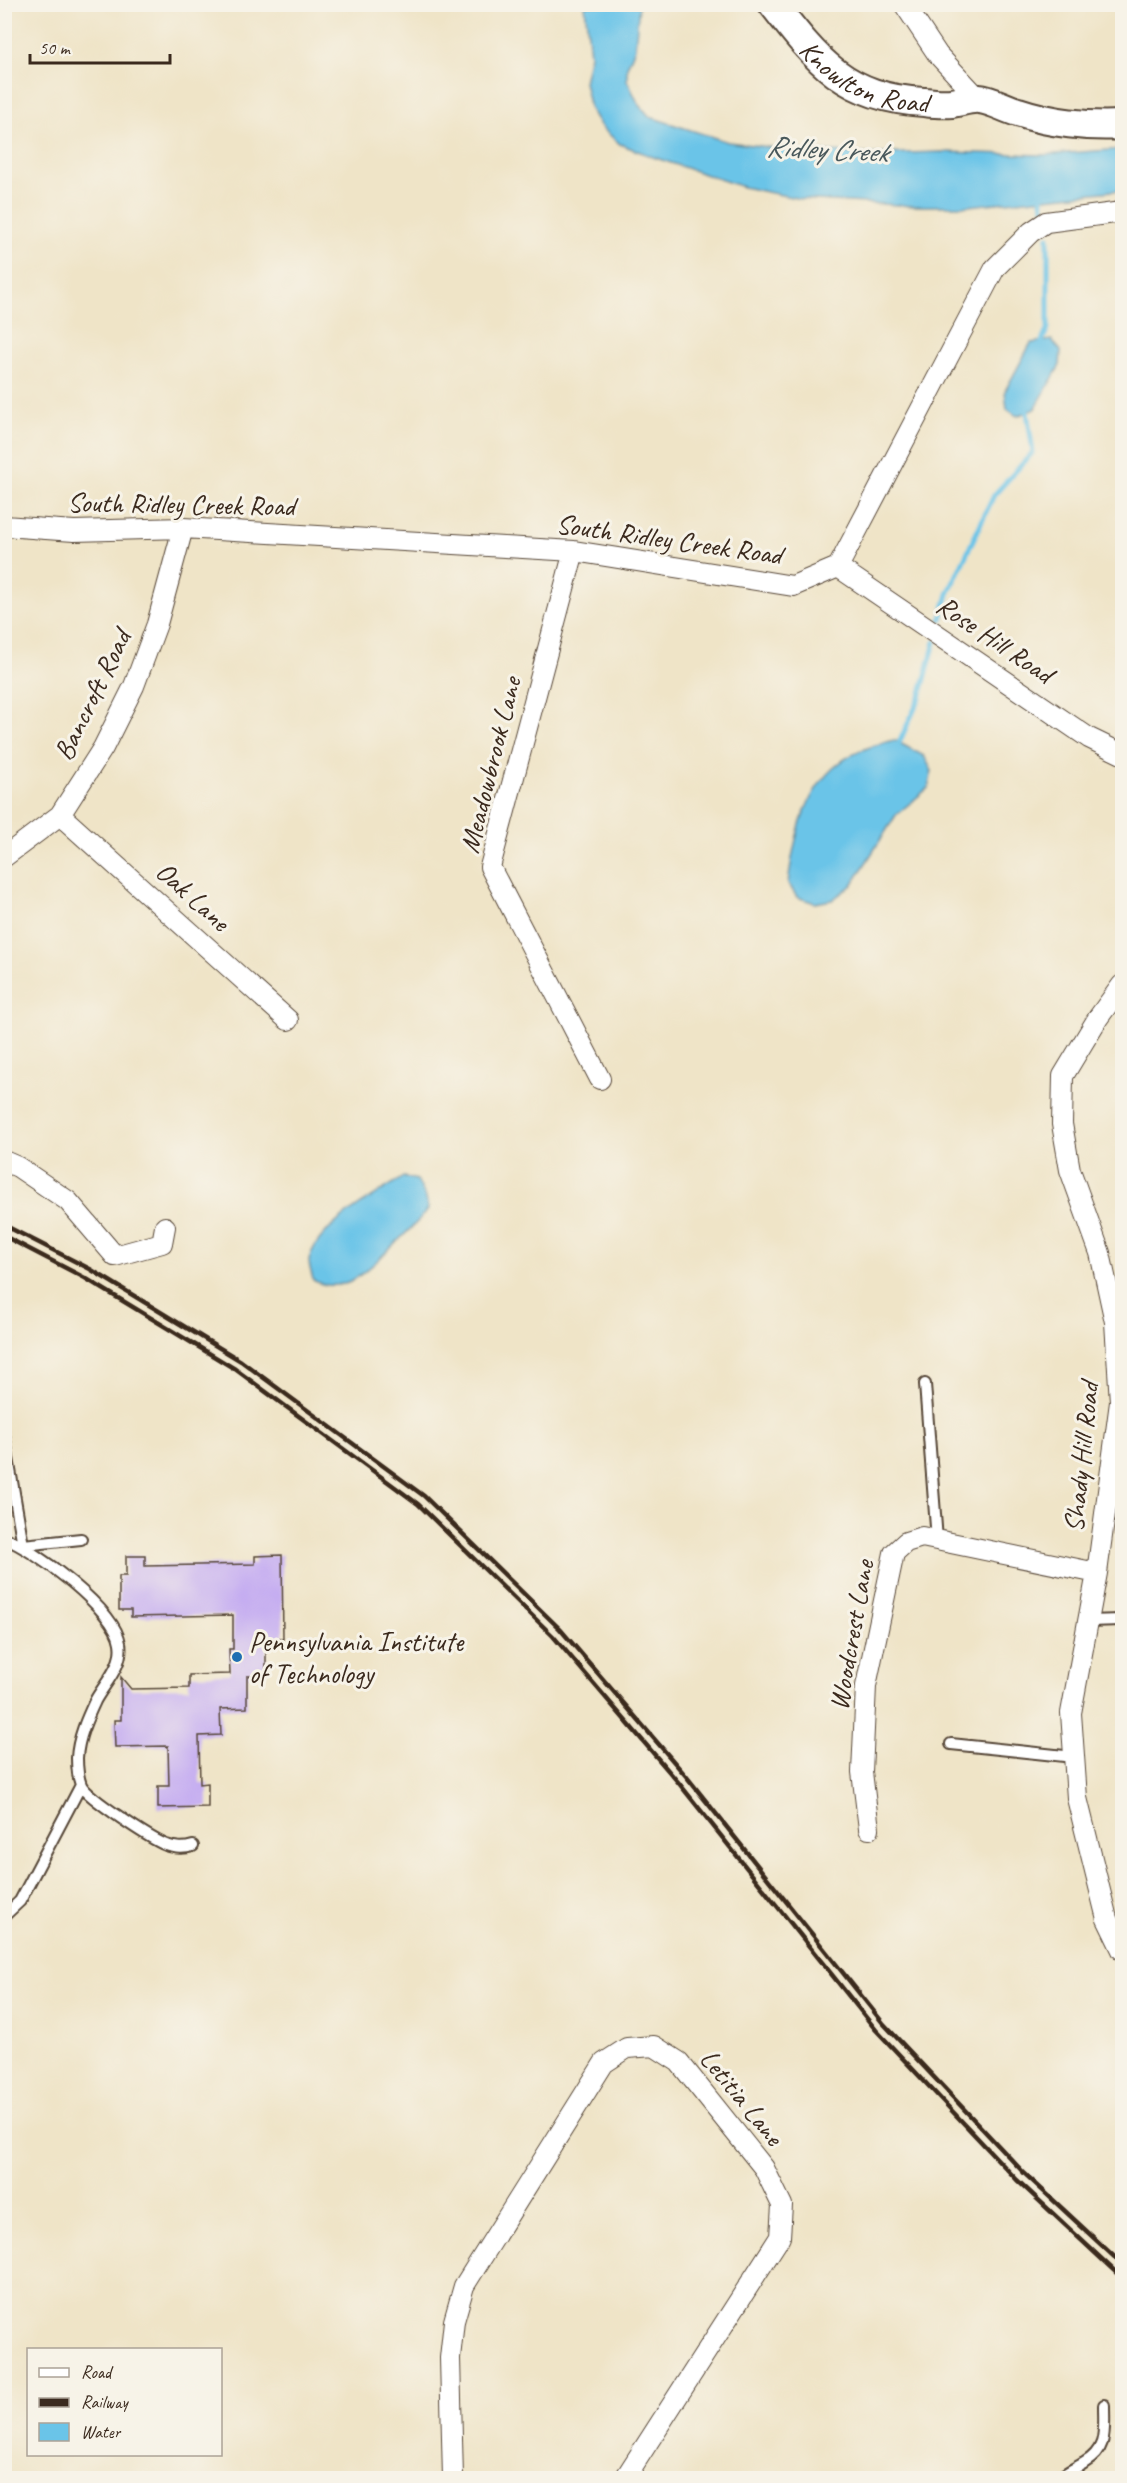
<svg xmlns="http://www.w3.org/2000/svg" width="1127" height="2483" font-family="Caveat,sans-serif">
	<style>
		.water { fill: #6ac4e8; stroke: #527783; stroke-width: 1.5 }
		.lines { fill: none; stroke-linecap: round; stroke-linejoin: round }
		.stream { stroke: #6ac4e8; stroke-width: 5 }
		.building { fill: #c4acf1 }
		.service-casing { stroke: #564637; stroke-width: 14 }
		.minor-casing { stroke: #564637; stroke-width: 22 }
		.secondary-casing { stroke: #564637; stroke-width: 32 }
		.service { stroke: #fff; stroke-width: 10 }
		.minor { stroke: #fff; stroke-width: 20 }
		.secondary { stroke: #fff; stroke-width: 28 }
		.rail { stroke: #3b2a1e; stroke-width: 4.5 }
		.poi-dot { fill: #1f6fb2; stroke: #f7f3e8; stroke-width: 2 }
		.labels { text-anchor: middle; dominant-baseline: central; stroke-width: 6; stroke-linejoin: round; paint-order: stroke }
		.street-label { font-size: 28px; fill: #3b2a1e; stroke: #f7f3e8 }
		.poi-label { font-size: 28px; fill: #3b2a1e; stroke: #f7f3e8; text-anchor: start }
		.water-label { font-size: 30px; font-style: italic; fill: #49585b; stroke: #f7f3e8 }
	</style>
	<rect width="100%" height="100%" fill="#f7f3e8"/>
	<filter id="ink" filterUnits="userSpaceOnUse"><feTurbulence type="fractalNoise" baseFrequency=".0167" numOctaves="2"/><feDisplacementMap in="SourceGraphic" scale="12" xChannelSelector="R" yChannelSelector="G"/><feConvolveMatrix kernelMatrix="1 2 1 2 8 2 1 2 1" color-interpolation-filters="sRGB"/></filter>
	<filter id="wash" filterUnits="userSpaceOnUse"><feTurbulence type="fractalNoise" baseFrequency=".008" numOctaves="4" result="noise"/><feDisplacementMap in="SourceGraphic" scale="24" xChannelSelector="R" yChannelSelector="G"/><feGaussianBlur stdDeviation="1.35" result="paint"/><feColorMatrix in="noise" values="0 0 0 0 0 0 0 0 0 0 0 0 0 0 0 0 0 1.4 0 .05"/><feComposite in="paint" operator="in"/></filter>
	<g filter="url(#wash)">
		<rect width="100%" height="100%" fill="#efe4c7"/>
		<path class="water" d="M 585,5 L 639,5 L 635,48 L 627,67 L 627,80 L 638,103 L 650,117 L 728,142 L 792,150 L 872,154 L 943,152 L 1042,155 L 1122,149 L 1122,190 L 968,206 L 914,206 L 801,199 L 743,187 L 653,157 L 620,144 L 602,128 L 590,109 L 584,82 L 590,55 Z
			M 1052,340 L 1061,351 L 1060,365 L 1035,409 L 1017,416 L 1007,409 L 1005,391 L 1031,343 Z
			M 894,740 L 924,756 L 932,771 L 928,788 L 896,815 L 852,885 L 832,900 L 815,903 L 797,897 L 788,883 C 794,841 803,792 838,764 C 854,751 875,745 894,740 Z
			M 403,1177 L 417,1180 L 426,1198 L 428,1209 C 418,1223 405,1234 392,1246 C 371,1267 344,1298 313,1280 C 312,1274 309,1267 309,1261 C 315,1227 376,1195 403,1177 Z"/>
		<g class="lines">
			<path class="stream" d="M 1041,194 L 1043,207
				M 1040,346 L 1048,328 L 1048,237
				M 941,619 L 948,594 L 994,495 L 1033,452 L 1027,412 L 1023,406
				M 899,743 L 920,697 L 935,642"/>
		</g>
		<g id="blocks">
			<path class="building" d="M 282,1555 L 283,1639 L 266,1639 L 266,1676 L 247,1676 L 247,1708 L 220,1709 L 221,1735 L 199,1736 L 200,1784 L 208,1783 L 208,1807 L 158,1808 L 158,1786 L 169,1786 L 168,1746 L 115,1747 L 114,1720 L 121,1720 L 121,1677 L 131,1689 L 189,1688 L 189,1675 L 230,1674 L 229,1649 L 233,1649 L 233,1615 L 131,1617 L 131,1610 L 119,1610 L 119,1576 L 126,1576 L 126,1556 L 145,1556 L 145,1566 L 255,1564 L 255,1556 Z"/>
		</g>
	</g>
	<g filter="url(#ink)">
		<use href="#blocks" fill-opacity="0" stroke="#564637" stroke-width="1.5"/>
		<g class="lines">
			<defs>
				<path id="service" d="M 925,1384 L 937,1540
					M 4,1435 L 23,1545 L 81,1539
					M 4,1538 C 35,1550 115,1609 120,1643 C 124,1665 104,1684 95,1701 C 87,1718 78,1738 77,1758 C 77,1766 78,1777 81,1785 C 88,1798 151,1839 166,1845 C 176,1848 183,1849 193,1846
					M 1088,1621 L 1122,1620
					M 951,1744 L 1074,1757
					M 4,1916 L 20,1901 L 81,1785
					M 1060,2478 C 1066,2472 1076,2468 1084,2463 C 1108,2449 1104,2431 1104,2405"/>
				<path id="minor" d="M 904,4 L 938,55 L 978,98
					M 4,526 L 74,531 L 183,528 L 574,551 L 793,586 L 838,567 L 995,268 L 1031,232 L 1046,222 L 1122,212
					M 574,551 L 490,867 L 600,1079
					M 838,567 L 1089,738 L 1122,754
					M 60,815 L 288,1020
					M 4,857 L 60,815 L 103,748 L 134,686 L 157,624 L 183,528
					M 1122,985 L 1098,1018 L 1063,1076 L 1062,1124 L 1070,1170 L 1100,1253 L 1115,1322 L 1120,1402 L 1097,1573 L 1071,1713 L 1077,1798 L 1107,1919 L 1122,1950
					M 4,1161 L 18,1167 L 68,1201 L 115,1256 L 162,1243 L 165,1227
					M 869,1829 L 862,1772 L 866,1686 L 894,1553 L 906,1542 L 922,1537 L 1097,1573
					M 453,2478 L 450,2358 L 454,2321 L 464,2286 L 604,2063 L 627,2048 L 654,2046 L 679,2062 L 764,2168 L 782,2205 L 780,2237 L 625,2478"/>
				<g id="secondary">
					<path id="s1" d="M 773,4 C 818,62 846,98 924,102 C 933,103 943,104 952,103 C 960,102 971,98 979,99 C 992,100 1006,109 1018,112 C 1050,123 1089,127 1122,125"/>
				</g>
			</defs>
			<use href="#service" class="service-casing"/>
			<use href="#minor" class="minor-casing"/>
			<use href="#secondary" class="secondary-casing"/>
			<use href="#service" class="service"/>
			<use href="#minor" class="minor"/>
			<use href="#secondary" class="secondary"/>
			<path class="rail" d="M 4,1225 L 90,1269 L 241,1361 L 424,1496 L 560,1629 L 686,1776 L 883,2023 L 1024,2173 L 1122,2264
				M 4,1236 L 85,1278 L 235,1369 L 418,1504 L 553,1636 L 678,1782 L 876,2030 L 1017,2180 L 1122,2278"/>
		</g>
	</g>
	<circle class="poi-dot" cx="237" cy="1657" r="6"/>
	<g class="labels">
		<g class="street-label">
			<text stroke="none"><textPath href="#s1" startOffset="122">Knowlton Road</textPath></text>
			<text transform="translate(181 504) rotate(1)">South Ridley Creek Road</text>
			<text transform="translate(669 539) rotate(8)">South Ridley Creek Road</text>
			<text transform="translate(995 639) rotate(34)">Rose Hill Road</text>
			<text transform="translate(92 695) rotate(-64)">Bancroft Road</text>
			<text transform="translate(490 765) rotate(-76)">Meadowbrook Lane</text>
			<text transform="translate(193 896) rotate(42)">Oak Lane</text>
			<text transform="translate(1081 1457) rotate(-84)">Shady Hill Road</text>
			<text transform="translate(851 1635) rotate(-80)">Woodcrest Lane</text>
			<text transform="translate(742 2097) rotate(51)">Letitia Lane</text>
		</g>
		<g class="poi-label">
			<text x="249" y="1641">Pennsylvania Institute<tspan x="249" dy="32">of Technology</tspan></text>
		</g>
		<g class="water-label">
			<text transform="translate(827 149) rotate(3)">Ridley Creek</text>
		</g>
	</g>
	<rect width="1127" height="2483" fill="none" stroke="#f7f3e8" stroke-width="24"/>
	<rect x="27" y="2348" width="195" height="108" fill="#f7f3e8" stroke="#aca397" stroke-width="1.5"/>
	<rect x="39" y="2368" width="30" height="9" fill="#ffffff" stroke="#aca397" stroke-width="1.5"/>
	<text x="81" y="2378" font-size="18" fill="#3b2a1e">Road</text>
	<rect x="39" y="2398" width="30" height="9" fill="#3b2a1e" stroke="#aca397" stroke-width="1.5"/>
	<text x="81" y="2408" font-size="18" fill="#3b2a1e">Railway</text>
	<rect x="39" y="2423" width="30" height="18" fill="#6ac4e8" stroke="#aca397" stroke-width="1.5"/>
	<text x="81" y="2438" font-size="18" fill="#3b2a1e">Water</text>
	<path d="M30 54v9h140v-9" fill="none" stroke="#3b2a1e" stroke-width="3"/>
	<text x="39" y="54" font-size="18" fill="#3b2a1e" stroke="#f7f3e8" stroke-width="4.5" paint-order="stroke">50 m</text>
</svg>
